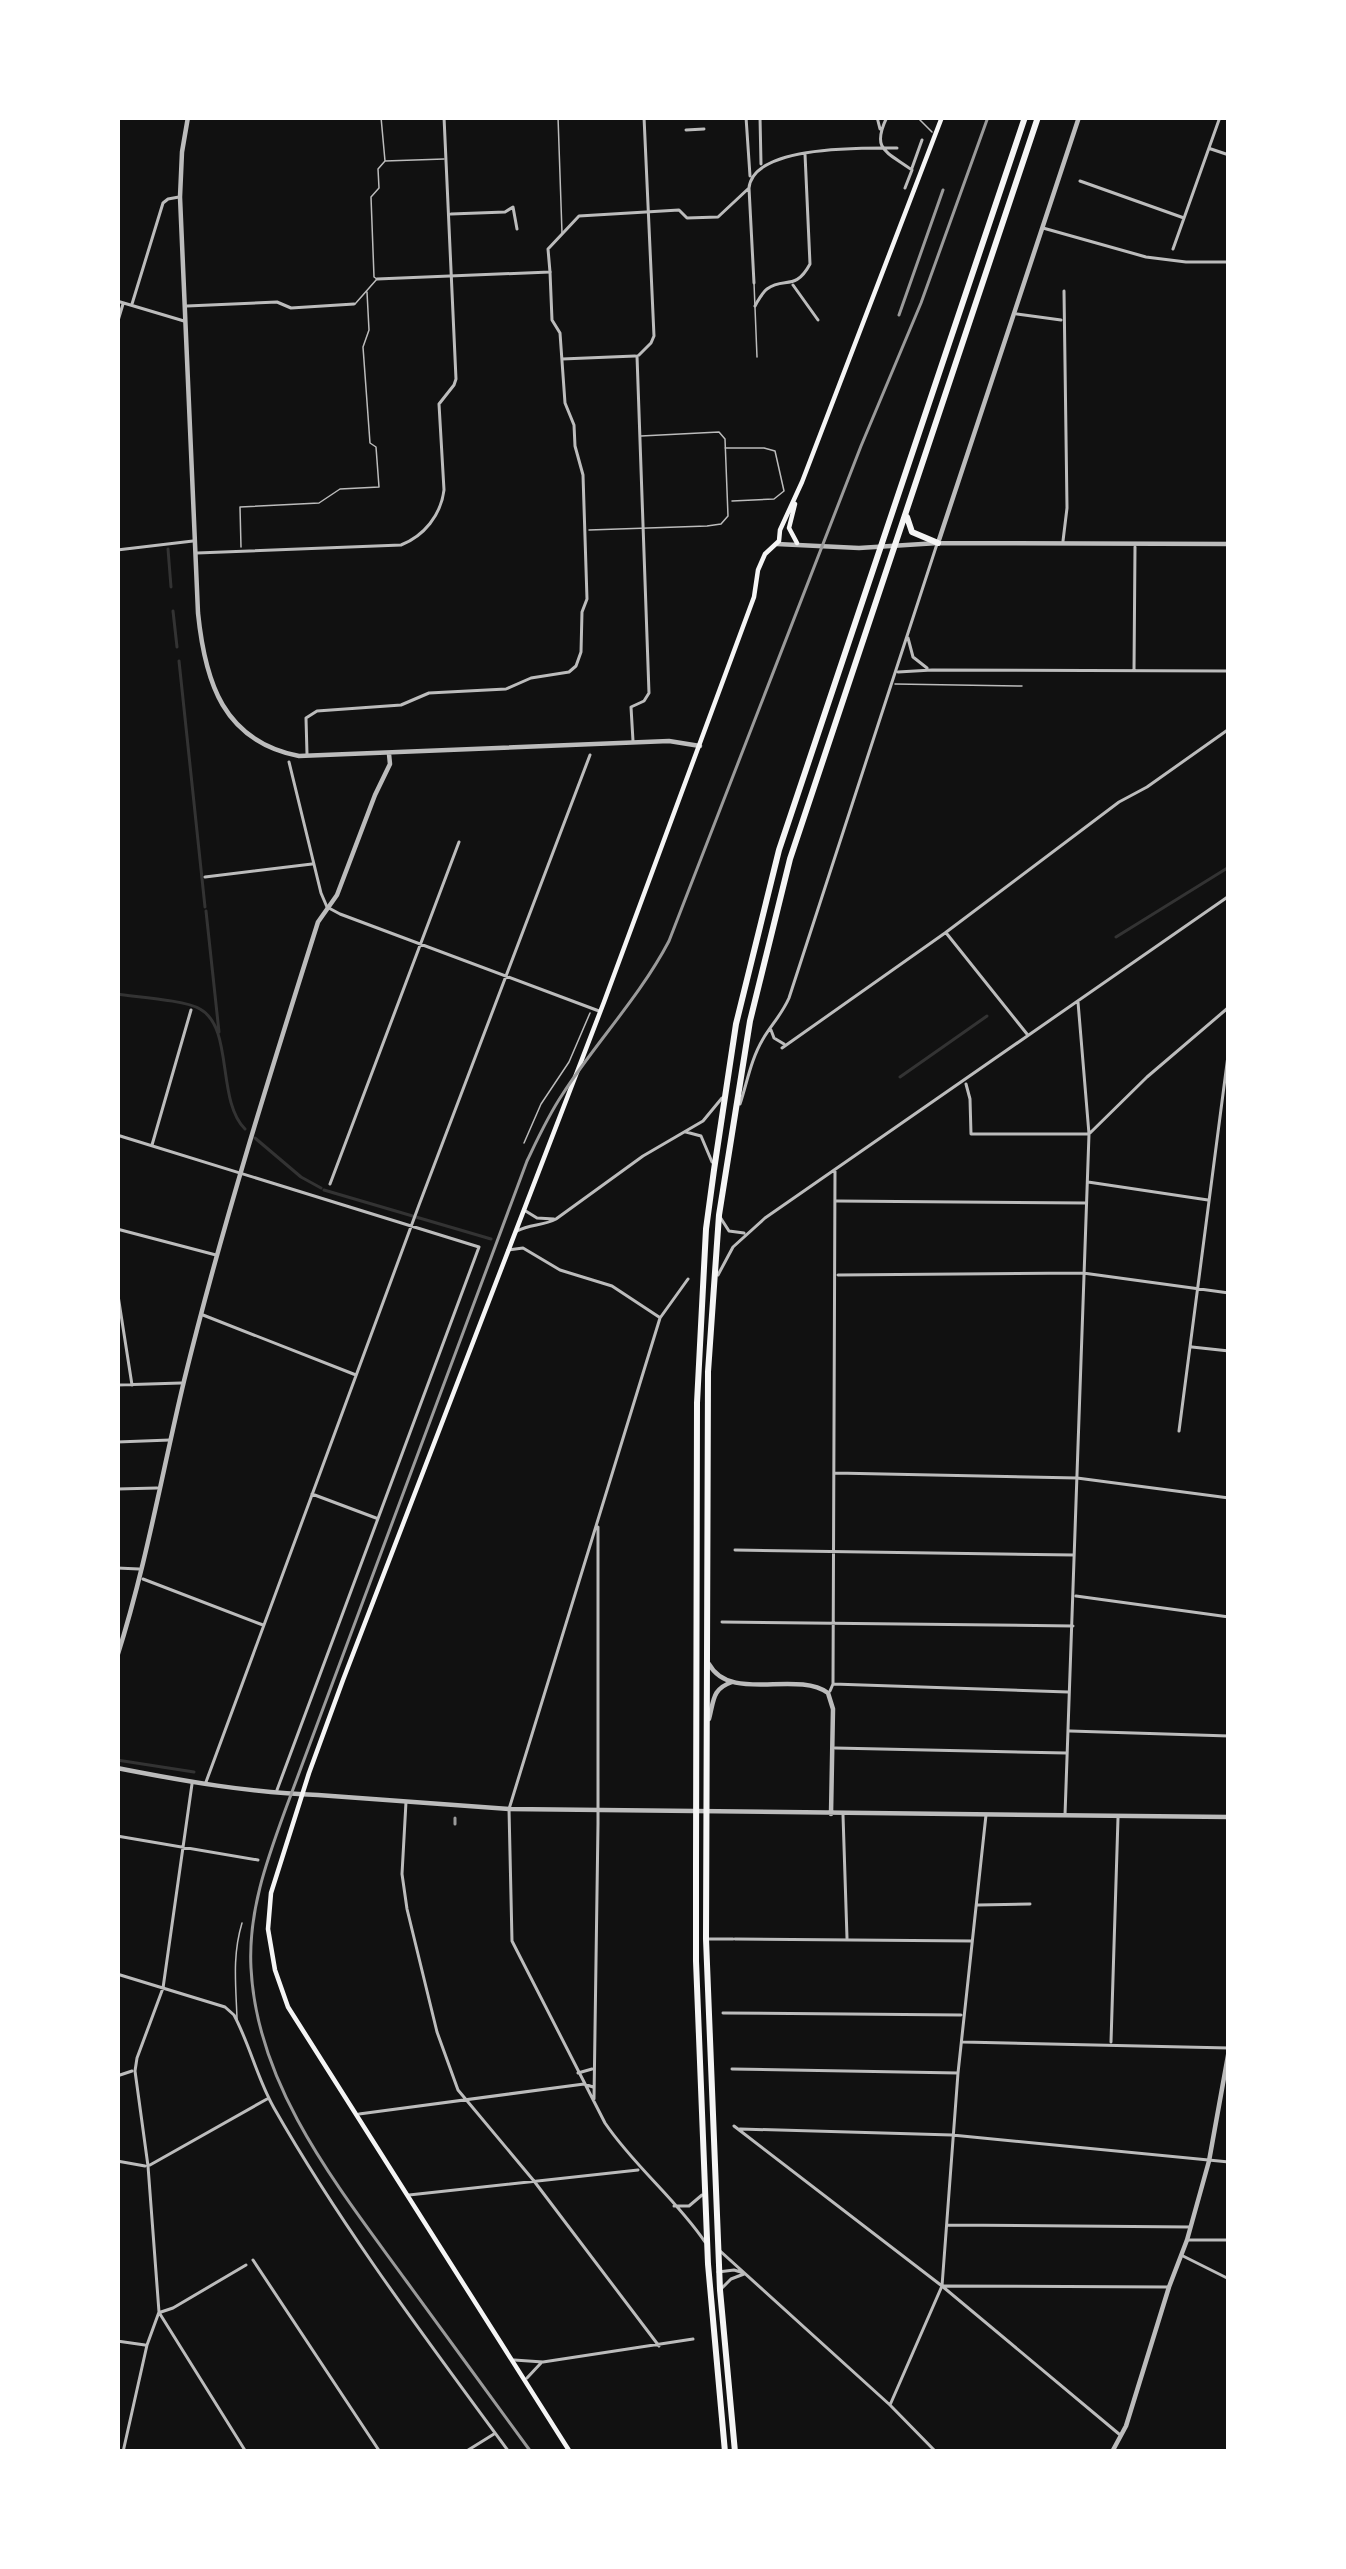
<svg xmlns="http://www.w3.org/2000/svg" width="1346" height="2569" font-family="'Asap Condensed',sans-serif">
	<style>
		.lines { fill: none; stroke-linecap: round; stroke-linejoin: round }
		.stream { stroke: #333; stroke-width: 3 }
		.service { stroke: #bcbcbc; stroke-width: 1.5 }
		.pedestrian { stroke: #bcbcbc; stroke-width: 3 }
		.minor { stroke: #bcbcbc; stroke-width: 3 }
		.tertiary { stroke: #bcbcbc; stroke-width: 4.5 }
		.secondary { stroke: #f5f5f5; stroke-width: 4.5 }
		.primary { stroke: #f5f5f5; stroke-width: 6 }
		.tram { stroke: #9a9a9a; stroke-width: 3 }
	</style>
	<rect width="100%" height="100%" fill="#111"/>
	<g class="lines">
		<path class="stream" d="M 168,549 L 171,587
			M 173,611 L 177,647
			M 179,661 L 205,907
			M 206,911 L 219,1032
			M 1116,937 L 1229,867
			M 117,994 C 136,997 185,1000 200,1009 C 234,1028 216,1100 245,1129
			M 900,1077 L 987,1016
			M 255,1138 L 301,1177 L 321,1188
			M 324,1190 L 491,1239
			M 117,1760 L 194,1772"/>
		<path class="service" d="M 381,117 L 385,161 L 444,159
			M 558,117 L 562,233
			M 917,117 L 932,132
			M 754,283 L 757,357
			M 355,304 L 377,279 L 374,277 L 371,197 L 379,188 L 378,169 L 385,161
			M 725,448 L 764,448 L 775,451 L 784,491 L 774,499 L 732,501
			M 589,530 L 707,526 L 721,524 L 728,516 L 725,439 L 719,432 L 641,436
			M 241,547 L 240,507 L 319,503 L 340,489 L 379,487 L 376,447 L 370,443 L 363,347 L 369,330 L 367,292
			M 895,684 L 1022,686
			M 524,1143 L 541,1104 L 569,1062 L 590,1013
			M 237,2019 C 236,1986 232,1956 242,1923"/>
		<path class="pedestrian" d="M 746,117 L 750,176
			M 760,117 L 761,164
			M 877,117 L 880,129
			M 887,117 C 871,150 886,151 912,170 L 905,188
			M 686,130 L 704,129
			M 1211,149 L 1229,155
			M 912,168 L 922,140
			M 1080,181 L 1184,218
			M 1173,249 L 1220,117
			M 377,279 L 550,272 L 548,249 L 579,216 L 679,210 L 687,218 L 718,217 L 749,188
			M 754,283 L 749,188 C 753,145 863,148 897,148
			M 793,285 L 818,320
			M 187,306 L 277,302 L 291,308 L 354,304
			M 755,306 C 757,302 763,292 767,289 C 784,276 795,292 810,264 L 805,154
			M 706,1939 L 733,1939
			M 578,2073 L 592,2069
			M 117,2076 L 132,2071"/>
		<path class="minor" d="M 451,214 L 505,212 L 513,207 L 517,229
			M 1043,228 L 1146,257 L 1186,262 L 1229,262
			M 117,301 L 184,321
			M 132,304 L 163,203 L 168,199 L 179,197
			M 1017,314 L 1061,320
			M 117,324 L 123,304
			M 639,355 L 651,343 L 654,336 L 644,117
			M 562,359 L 635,356
			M 1063,541 L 1067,508 L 1064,291
			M 117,550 L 193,541
			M 197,553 L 401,545 C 424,536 441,515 444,490 L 439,404 L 454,385 L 456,379 L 444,117
			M 908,638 L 913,657 L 927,668
			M 1134,670 L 1135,547
			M 898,672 L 932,670 L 1229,671
			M 633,741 L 631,707 L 644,701 L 649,693 L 637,356
			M 307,754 L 306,718 L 317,711 L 401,705 L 429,693 L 506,689 L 531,678 L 569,672 L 576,666 L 581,652 L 582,612 L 587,599 L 583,475 L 575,446 L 574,425 L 565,403 L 560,333 L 552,320 L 550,272
			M 289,762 L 321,893 L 327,907 L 340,914 L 599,1011
			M 205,877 L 312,864
			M 947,934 L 1027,1034
			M 771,1030 L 774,1038 L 784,1044
			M 782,1048 L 945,933 L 1119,802 L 1147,787 L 1229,729
			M 966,1084 L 970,1099 L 971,1134 L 1089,1134 L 1147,1077 L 1229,1007
			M 740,1104 C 747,1083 751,1059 763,1039 C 772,1024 782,1014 789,998 L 937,544
			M 686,1132 L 701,1136 L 712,1162
			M 117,1135 L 479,1247 L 277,1790
			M 152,1145 L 191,1010
			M 1088,1182 L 1208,1200
			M 330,1184 L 459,842
			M 837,1201 L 1086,1203
			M 524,1210 L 537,1218 L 554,1219
			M 720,1217 L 729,1231 L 744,1233
			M 117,1229 L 216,1255
			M 517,1231 C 530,1224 543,1226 556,1219 L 643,1156 L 703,1121 L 722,1098
			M 508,1250 L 523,1248 L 560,1270 L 612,1286 L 659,1317
			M 718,1275 L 733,1247 L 765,1218 L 1229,896
			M 838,1275 L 1083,1273 L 1229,1293
			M 688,1279 L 660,1318 L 509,1809 L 512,1941 L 605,2123 C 634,2166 676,2199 705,2242
			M 117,1289 L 132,1385
			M 203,1315 L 356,1375
			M 1192,1347 L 1229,1351
			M 117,1385 L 181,1383
			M 1179,1431 L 1229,1048
			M 117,1442 L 170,1440
			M 835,1473 L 1077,1478 L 1229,1498
			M 117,1489 L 157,1488
			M 312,1494 L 376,1518
			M 735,1550 L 1074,1555
			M 117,1568 L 139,1569
			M 143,1579 L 263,1625
			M 1076,1596 L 1229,1617
			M 722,1622 L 1073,1626
			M 833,1684 L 835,1171
			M 830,1691 L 833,1684 L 1068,1692
			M 1070,1731 L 1229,1736
			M 835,1748 L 1066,1753
			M 206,1782 L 419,1205 L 590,755
			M 406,1802 L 402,1874 L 407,1909 L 437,2032 L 458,2090 L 534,2181 L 659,2346
			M 843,1815 L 847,1938
			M 1065,1815 L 1089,1134 L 1078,1002
			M 117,1836 L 258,1860
			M 978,1905 L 1030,1904
			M 735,1939 L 972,1941
			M 117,1974 L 225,2007 L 234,2015 C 250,2045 257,2078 274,2108 C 343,2229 427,2340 509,2452
			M 723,2013 L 961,2015
			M 963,2042 L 1229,2048
			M 1111,2042 L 1118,1818
			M 732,2069 L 958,2073
			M 594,2099 L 598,1824 L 598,1527
			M 359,2114 L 584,2084 L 593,2087
			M 734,2126 L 942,2286 L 1119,2434
			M 740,2129 L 952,2135 L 1229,2162
			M 117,2161 L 145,2166
			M 150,2165 L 267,2099
			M 409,2195 L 638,2170
			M 674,2206 L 689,2206 L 702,2195
			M 947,2225 L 1190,2227
			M 1188,2240 L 1229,2240
			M 719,2250 L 890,2405 L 936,2452
			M 1183,2256 L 1229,2279
			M 253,2260 L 380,2452
			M 718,2272 L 734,2270 L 744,2273
			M 944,2286 L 1168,2287
			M 722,2288 L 731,2279 L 744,2274
			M 161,2312 L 173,2308 L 246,2265
			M 160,2314 L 246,2452
			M 117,2341 L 145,2345
			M 514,2360 L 543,2362 L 693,2339
			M 527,2378 L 541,2363
			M 890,2405 L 942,2286 L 958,2073 L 986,1815
			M 123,2452 L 147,2345 L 159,2312 L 148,2166 L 135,2071 L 137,2058 L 163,1988 L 192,1784
			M 465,2452 L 494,2434"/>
		<path class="tertiary" d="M 188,117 L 182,152 L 180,197 L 198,613 C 205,682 223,741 299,756 L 669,741 L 700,746
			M 938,543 L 1079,117
			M 777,544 L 859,548 L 938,543 L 1229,544
			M 117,1657 C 146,1566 162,1473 184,1381 C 222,1226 270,1074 318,922 L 337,895 L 375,795 L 390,764 L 389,754
			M 709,1664 C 730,1703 796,1670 828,1693 L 833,1709 L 831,1814
			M 709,1719 C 714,1700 712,1689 732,1682
			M 117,1768 C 183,1781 251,1793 318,1795 L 509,1809 L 1229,1817
			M 1112,2452 L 1126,2426 L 1169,2287 L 1187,2240 L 1209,2161 L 1229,2050"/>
		<path class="secondary" d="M 795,504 L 789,528 L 797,543
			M 570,2452 L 288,2007 L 275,1970 L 268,1929 L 271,1893 L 309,1773 L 343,1680 L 604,1002 L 754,597 L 758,570 L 765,554 L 779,541 L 780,530 L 802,482 L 942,117"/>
		<path class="primary" d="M 907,517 L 912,532 L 938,543
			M 725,2452 L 708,2264 L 696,1961 L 696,1865 L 697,1403 L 706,1229 L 714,1170 L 736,1024 L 779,850 L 1025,117
			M 735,2452 L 720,2290 L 706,1939 L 708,1372 L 719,1215 L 750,1021 L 790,859 L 1038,117"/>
		<path class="tram" d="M 899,315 L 943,190
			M 455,1824 L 455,1818
			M 531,2452 C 490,2395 448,2339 407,2282 C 339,2188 257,2088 251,1968 C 248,1911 267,1860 286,1808 L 527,1161 C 538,1138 548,1116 562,1095 C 596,1042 639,998 669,941 L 861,446 L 921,303 L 988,117"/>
	</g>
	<rect width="1346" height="2569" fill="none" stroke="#ffffff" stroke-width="240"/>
</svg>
